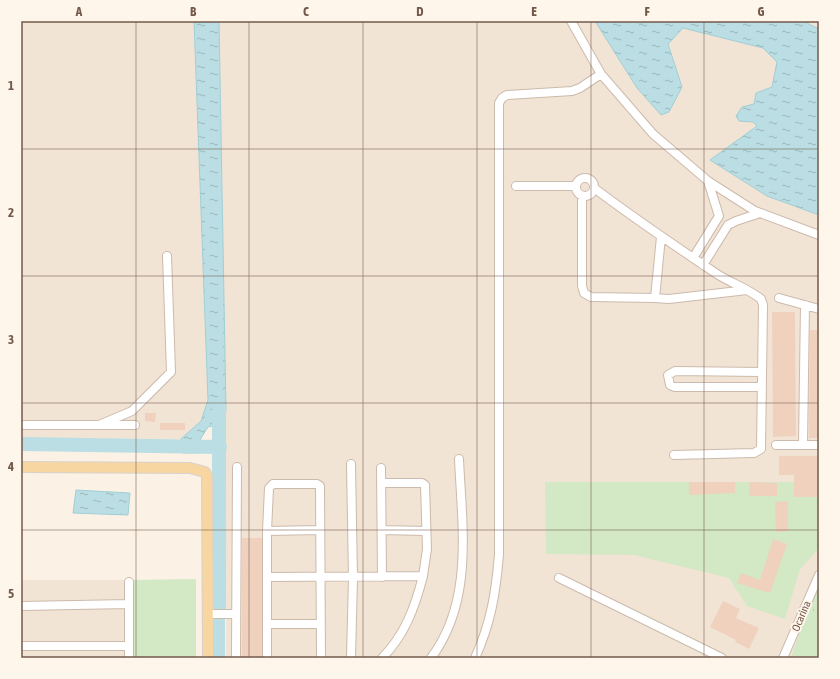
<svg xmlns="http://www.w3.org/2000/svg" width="840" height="679" font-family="'Asap Condensed',sans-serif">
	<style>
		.residential { fill: #f2e4d4 }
		.park { fill: #d3e8c4 }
		.water { fill: url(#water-ripples); stroke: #a1ced5 }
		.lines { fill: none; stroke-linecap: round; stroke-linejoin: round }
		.river { stroke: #badee4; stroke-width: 14 }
		.building { fill: #efd1be }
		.minor-casing { stroke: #ccbaac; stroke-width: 10 }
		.major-casing { stroke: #d8d1cd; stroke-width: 12 }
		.path { stroke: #d4b4a1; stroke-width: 1.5; stroke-dasharray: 1 3; stroke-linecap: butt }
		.minor { stroke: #fff; stroke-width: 8 }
		.major { stroke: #f7d6a1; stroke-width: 10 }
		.grid { fill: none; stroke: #73594b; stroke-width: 1; stroke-opacity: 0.55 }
		.labels { text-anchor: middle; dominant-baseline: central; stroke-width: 4; stroke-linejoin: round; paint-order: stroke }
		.street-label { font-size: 11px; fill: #73594b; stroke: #fef6eb }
		.neatline { fill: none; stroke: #73594b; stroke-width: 1.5 }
		.grid-label { font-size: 13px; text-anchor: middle; font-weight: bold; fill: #73594b }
	</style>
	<defs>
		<pattern id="water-ripples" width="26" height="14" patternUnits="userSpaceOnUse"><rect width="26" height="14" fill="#badee4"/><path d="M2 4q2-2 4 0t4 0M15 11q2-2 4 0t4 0" fill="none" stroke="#9cb7bb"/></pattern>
	</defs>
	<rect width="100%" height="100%" fill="#fbf2e5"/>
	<path class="residential" d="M 21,21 L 194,21 L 208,400 L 201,421 L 181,439 L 21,438 Z
		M 219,21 L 819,21 L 819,658 L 226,658 L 226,410 Z
		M 21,580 L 131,580 L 132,658 L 21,658 Z"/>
	<path class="park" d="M 545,482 L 819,482 L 819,548 L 800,569 L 785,619 L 747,606 L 729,578 L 634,555 L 546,554 Z
		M 196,579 L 196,658 L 132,658 L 131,580 Z
		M 819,589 L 819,658 L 791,658 L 807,610 Z"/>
	<path class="water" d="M 194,21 L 219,21 L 226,410 L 223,423 L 208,427 L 198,443 L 198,453 L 183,453 L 181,439 L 201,421 L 208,400 Z
		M 595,21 L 636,21 L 639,24 L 648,21 L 803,21 L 817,28 L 819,27 L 819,215 L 767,196 L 710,160 L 757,126 L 753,122 L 739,121 L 736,116 L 742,107 L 754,104 L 756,93 L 772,87 L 777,62 L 763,48 L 683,28 L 668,44 L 682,87 L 669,112 L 661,115 L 637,88 Z
		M 76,490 L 130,493 L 128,515 L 73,513 Z"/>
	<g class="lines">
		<path class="river" d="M 21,444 L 220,447
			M 219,608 L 219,406
			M 218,658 L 218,620"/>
	</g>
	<path class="building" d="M 772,312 L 795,312 L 796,436 L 773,437 Z
		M 810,330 L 819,330 L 819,438 L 809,438 Z
		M 145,413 L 156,413 L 155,422 L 145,421 Z
		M 160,423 L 185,423 L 185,430 L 160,430 Z
		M 779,456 L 819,456 L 819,497 L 794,497 L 794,475 L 779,475 Z
		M 689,482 L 735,482 L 735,493 L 689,495 Z
		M 750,482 L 777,483 L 777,496 L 749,496 Z
		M 788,501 L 788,531 L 776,532 L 775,502 Z
		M 242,538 L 262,538 L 262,658 L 242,658 Z
		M 773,539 L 787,544 L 770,593 L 737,583 L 741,573 L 760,580 Z
		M 723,601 L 740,609 L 736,618 L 759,628 L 749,649 L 735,642 L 736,640 L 710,627 Z"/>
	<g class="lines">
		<defs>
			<path id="minor" d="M 571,21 L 601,74 L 653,134 L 708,181 L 755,211 L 819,235
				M576 187a9 9 0 1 1 18 0a9 9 0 1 1-18 0Z
				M 516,186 L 576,186
				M 594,188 C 634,218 675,246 717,274 C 731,283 747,288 761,299 L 763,305 L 761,449 L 754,453 L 674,455
				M 582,196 L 582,286 L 584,293 L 591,297 L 655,298
				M 661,237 L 655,298 L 669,299 L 747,290
				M 693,258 L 719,216 L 708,181
				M 703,265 L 728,225 L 736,221 L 760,213
				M 779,298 L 819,309
				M 761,387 L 675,387 L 670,385 L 668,375 L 675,371 L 762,372
				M 21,425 L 135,425
				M 99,425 L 132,411 L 171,372 L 167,256
				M 776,445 L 819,445
				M 803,445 L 805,305
				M 351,464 L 353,578 L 351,658
				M 381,468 L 382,577
				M 382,530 L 426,531
				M 267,531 L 320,530
				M 268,577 L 423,576 L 427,549 L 425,485 L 422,483 L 381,483
				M 559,578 L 722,658
				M 129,582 L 129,658
				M 21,606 L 129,604
				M 208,614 L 236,614
				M 268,624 L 321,624
				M 21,646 L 129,646
				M 236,658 L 237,467
				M 267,658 L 267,531 L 269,488 L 273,484 L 317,484 L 320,486 L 321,658
				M 382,658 C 405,635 415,607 423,576
				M 431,658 C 474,601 462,526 459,459
				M 475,658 C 491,623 496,592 499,554 L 499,103 L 502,98 L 507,95 L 572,91 L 580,88 L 601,74
				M 783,658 L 819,575"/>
			<path id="major" d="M 21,467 L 190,468 L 205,472 L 207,476 L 208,658"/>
		</defs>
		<use href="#minor" class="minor-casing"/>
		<use href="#major" class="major-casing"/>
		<path class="path" d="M 813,610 L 819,610"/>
		<use href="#minor" class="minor"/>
		<use href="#major" class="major"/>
	</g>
	<path class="grid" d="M 136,21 L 136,658M 249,21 L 249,658M 363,21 L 363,658M 477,21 L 477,658M 591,21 L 591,658M 704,21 L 704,658M 21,149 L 819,149M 21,276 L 819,276M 21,403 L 819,403M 21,530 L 819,530"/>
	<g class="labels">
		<g class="street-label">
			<text transform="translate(801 616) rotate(-67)">Ocarina</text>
		</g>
	</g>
	<rect width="840" height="679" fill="none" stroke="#fef6eb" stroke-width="44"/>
	<rect x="22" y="22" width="796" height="635" class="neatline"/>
	<g class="grid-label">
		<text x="79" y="16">A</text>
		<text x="193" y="16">B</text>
		<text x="306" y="16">C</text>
		<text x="420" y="16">D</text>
		<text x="534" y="16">E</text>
		<text x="647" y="16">F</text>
		<text x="761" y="16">G</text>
		<text x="11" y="90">1</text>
		<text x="11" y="217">2</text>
		<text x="11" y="344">3</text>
		<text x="11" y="471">4</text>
		<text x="11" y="598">5</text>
	</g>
</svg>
